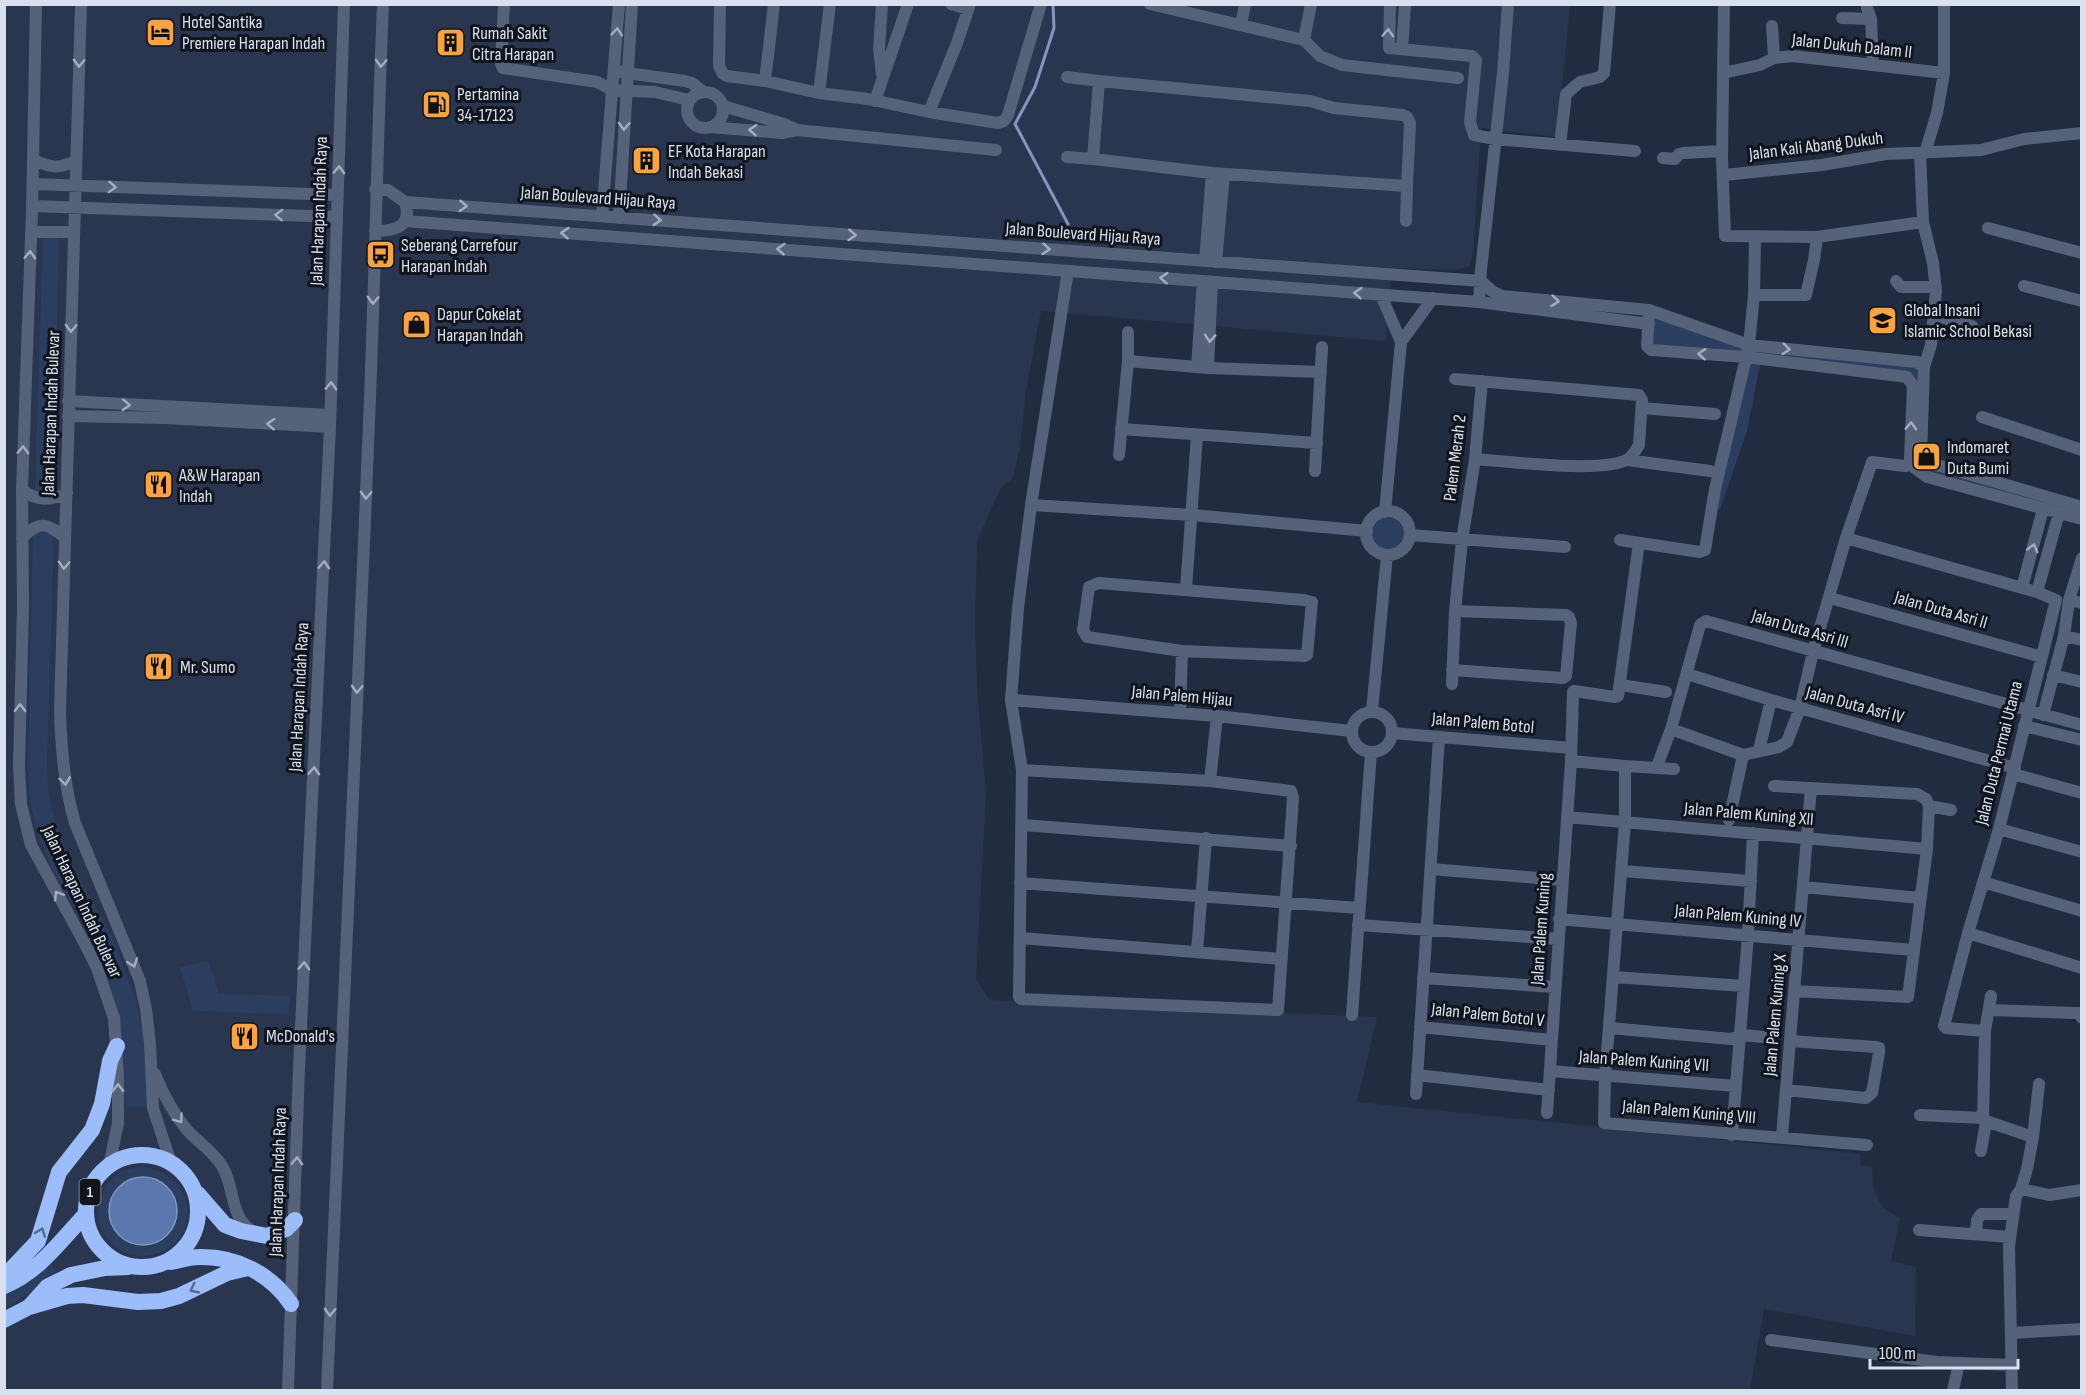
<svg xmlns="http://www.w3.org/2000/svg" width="2086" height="1395" font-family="'Sofia Sans Condensed',sans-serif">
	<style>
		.built { fill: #2a3650 }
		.green { fill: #2c3e5f; fill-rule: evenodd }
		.water { fill: #5b78ae; stroke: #8197c1; stroke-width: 1.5 }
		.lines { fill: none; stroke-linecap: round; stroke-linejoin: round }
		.stream { stroke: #8197c1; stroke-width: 3 }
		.minor { stroke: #566279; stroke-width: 12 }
		.highway { stroke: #9cbdfa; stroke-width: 16 }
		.oneway { stroke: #a5aebf }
		.oneway2 { stroke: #56698c }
		.labels { text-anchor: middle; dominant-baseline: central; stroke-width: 6; stroke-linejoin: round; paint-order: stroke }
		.shield { fill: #10151e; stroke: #9da3b0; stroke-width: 1.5 }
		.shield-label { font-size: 16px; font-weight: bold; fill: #d9e0ee }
		.poi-label { font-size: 18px; fill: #d9e0ee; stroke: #10151e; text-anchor: start }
		.street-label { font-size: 18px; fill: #d9e0ee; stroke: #10151e }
	</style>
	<rect width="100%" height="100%" fill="#222c41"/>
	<path class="built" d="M 5,5 L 1570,5 L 1557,137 L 1481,128 L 1473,253 L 1470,266 L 1455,270 L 1392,268 L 1386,341 L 1041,311 L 1026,390 L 1020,447 L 1013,479 L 1002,486 L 977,540 L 975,623 L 977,687 L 986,794 L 976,979 L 990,1000 L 1377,1017 L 1357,1102 L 1860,1154 L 1861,1165 L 1872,1167 L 1873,1188 L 1882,1207 L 1900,1218 L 1891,1261 L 1916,1267 L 1915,1336 L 1764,1309 L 1750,1390 L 5,1390 Z"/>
	<path class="green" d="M 43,237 L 59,237 L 53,491 L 43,493 L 35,490 Z
		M 1649,310 L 1749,345 L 1919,363 L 1924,367 L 1921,455 L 1923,463 L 1939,466 L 2081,507 L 2081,519 L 1927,477 L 1923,463 L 1911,465 L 1913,386 L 1907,377 L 1761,360 L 1747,431 L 1720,509 L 1712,508 L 1745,357 L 1651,350 L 1647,347 Z
		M1366 533a22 22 0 1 1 44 0a22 22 0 1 1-44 0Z
		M 33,532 L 51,534 L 54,539 L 47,760 L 48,791 L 55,821 L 71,863 L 112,936 L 137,1004 L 143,1037 L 148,1107 L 126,1107 L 122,1041 L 115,1001 L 87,930 L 51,867 L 36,827 L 30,800 L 28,768 Z
		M 208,961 L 219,994 L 290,996 L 288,1014 L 193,1011 L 180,967 Z
		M 141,1167 C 206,1174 200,1254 142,1256 C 128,1256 115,1249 107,1238 C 92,1219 97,1190 116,1176 C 123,1170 132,1168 141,1167 ZM 169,1189 L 175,1198 L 178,1208 L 159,1242 L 149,1246 L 139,1246 L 109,1220 L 108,1210 L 110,1200 Z
		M 51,1264 L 58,1274 L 5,1308 L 5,1294 Z"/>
	<path class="water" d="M109 1211a34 34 0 1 1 68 0a34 34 0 1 1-68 0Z"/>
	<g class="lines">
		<path class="stream" d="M 1053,4 L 1054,28 L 1035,87 L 1015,124 L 1068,224"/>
		<path class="minor" d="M 36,4 L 32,210 L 22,490 L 23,607 L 19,766 L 21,804 L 31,845 L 86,946 L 97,968 L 114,1018 L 118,1076 L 118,1123 L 109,1166
			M 81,4 L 60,711 C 61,749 64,786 75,823 L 140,981 L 146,1009 L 150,1044 L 153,1108 L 171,1163
			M 504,4 L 501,64 L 503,68 L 597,82 L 612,90 L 655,92 L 689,100
			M 720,4 L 719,66 L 723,74 L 727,76 L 765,81 L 819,93 L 868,99 L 929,112 L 998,123 L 1004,121 L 1008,115 L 1041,4
			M 882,4 L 879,49 L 882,75
			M 951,4 L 968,9
			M 1150,4 L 1304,40 L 1320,56 L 1342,65 L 1458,78
			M 1390,4 L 1389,48 L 1472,56 L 1476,60 L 1470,122 L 1474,135 L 1495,139 L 1635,151
			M 1724,4 L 1722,158 L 1725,236 L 1817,237 L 1923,222
			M 1867,8 L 1871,19 L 1873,65
			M 1842,18 L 1871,19
			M 1241,25 L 1245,4
			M 1772,26 L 1774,58
			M 1304,40 L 1311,4
			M 1402,49 L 1405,4
			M 620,72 L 685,81 L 692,83 L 702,91
			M 1723,73 L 1760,65 L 1774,58 L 1793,56 L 1944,73
			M 1067,77 L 1099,81
			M 765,81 L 774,4
			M 1099,81 L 1310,101 L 1334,108 L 1403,115 L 1407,117 L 1410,123 L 1407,186 L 1212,173 L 1093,159 Z
			M687 110a18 18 0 1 1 36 0a18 18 0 1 1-36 0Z
			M 819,93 L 830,4
			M 875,101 L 908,4
			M 723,106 L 784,124 L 797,130
			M 929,112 L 957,43 L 970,4
			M 710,127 L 782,133 L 797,130 L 996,150
			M 1560,145 L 1566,94 L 1580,82 L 1600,77 L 1604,73 L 1610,4
			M 1920,153 L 1923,222 L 1933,263 L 1936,291 L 1931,345 L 1924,367
			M 1925,153 L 1937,113 L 1944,73 L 1944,4
			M 1067,157 L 1093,159
			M 1663,158 L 1675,159 L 1679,154 L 1683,153 L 1722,151
			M 33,160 C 53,168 57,169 76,161
			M 1724,175 L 1822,165 L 1886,154 L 1981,150 L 2024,139 L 2082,133
			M 33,184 L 338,195
			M 405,202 L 1481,281
			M 32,206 L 337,217
			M 602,216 L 619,4
			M 619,218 L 632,4
			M 405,221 L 1479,302 L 1649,324
			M 1406,221 L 1407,186
			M 1988,228 L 2082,253
			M 375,231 C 395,231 413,227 405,202 L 388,190 L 375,189
			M 31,232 L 74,232
			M 1205,261 L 1212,173
			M 1216,262 L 1224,174
			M 1481,281 L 1492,291 L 1502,296 L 1649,310 L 1749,345 L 1917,362 L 1924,367 L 1921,455 L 1924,469
			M 1896,281 L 1901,287 L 1936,287
			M 2024,286 L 2082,301
			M 1381,295 L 1401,342 L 1385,512
			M 1754,295 L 1755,237
			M 1479,302 L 1481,270 L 1503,73 L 1508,4
			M 1649,310 L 1647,346 L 1651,350 L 1745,357 L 1907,377 L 1913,386 L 1910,459 L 1911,465 L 1927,477 L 2082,519
			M 1934,315 L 1972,326
			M 1401,342 L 1433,298
			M 1128,361 L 1208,368 L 1321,372
			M 1197,366 L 1203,281
			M 1208,368 L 1212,282
			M 1455,379 L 1639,395 L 1642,400 L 1639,445 C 1636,450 1633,456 1628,459 C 1605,474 1505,461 1475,459
			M 68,401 L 330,415
			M 1642,408 L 1715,414
			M 68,416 L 165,418 L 330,427
			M 1982,417 L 2082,450
			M 1121,429 L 1317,443
			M 1119,455 L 1128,361 L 1128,332
			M 1627,460 L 1710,471
			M 1315,471 L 1322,347
			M 22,490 C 36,501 51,501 67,493
			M 1031,505 L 1192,515 L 1367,531
			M1366 533a22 22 0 1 1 44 0a22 22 0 1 1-44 0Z
			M 1410,535 L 1565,547
			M 22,538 C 39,520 48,523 65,538
			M 1846,538 L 2037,592 L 2056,600 L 1999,829 L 1968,933 L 1944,1026 L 1946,1028 L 1985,1031
			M 1620,540 L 1700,552 L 1705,550 L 1715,489 L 1749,345 L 1754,295 L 1806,295 L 1814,260 L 1817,237
			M 1099,583 L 1304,600 L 1312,602 L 1307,655 L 1305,656 L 1182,651 L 1087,637 L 1083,630 L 1089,587 Z
			M 2022,588 L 2043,509
			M 1186,589 L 1197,435
			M 2037,592 L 2059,513
			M 1830,598 L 2042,657
			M 2069,600 L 2082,603
			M 2064,636 L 2082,640
			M 1452,670 L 1563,678 L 1566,676 L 1571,623 L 1569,617 L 1566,615 L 1455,611
			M 1687,674 L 1771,700 L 2015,768
			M 2053,675 L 2082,682
			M 1452,684 L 1455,611 L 1462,540 L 1475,459 L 1482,381
			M 1621,685 L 1666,692
			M 1011,700 L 1217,716 L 1351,731
			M 1372,711 L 1387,555
			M1352 732a20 20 0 1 1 40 0a20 20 0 1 1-40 0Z
			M 1180,713 L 1182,651
			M 2043,715 L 2064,636 L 2069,600 L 2082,558
			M 2024,726 L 2082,740
			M 1671,729 L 1743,755 L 1779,747 L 1787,742 L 1800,708 L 1813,652 L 1846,538 L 1872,462 L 1905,466 L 1923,463 L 1941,466 L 2082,507
			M 1392,733 L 1571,748
			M 1759,750 L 1771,700
			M 1571,761 L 1625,766 L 1625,822 L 1605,1077 L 1604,1123 L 1867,1145
			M 1659,761 L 1671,729 L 1700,625 L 1706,621 L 2082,725
			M 1625,766 L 1674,769
			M 1022,770 L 1210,781 L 1291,791 L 1293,798 L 1278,1010 L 1021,999 L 1019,997 L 1022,770 L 1011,700 L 1018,608 L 1031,505 L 1068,271
			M 2013,774 L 2082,793
			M 1210,781 L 1217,716
			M 1774,786 L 1917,794 L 1926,799 L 1929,806 L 1927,849 L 1908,997 L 1795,991
			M 1929,806 L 1951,810
			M 1567,817 L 1927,849
			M 1729,820 L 1743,755
			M 1023,825 L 1291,846
			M 1999,829 L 2082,852
			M 1431,869 L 1562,880
			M 1622,871 L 1751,881
			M 1983,882 L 2082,911
			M 1020,883 L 1359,908
			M 1803,887 L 1920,898
			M 1559,919 L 1913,950
			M 1358,925 L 1558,939
			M 1968,933 L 2082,968
			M 1020,938 L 1282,959
			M 1197,952 L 1206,838
			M 1614,977 L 1744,986
			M 1423,978 L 1555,987
			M 1991,996 L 1985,1031 L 1983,1120 L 2033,1137 L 2027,1169 L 2021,1189 L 2016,1196 L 2009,1246 L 2012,1390
			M 1989,1010 L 2075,1013 L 2079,1013 L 2082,1018
			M 1352,1015 L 1371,752
			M 1420,1027 L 1552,1040
			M 1610,1028 L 1731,1039 L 1743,1035 L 1763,1037
			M 1550,1071 L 1736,1086
			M 155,1074 C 163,1094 173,1113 187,1130 C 198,1142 214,1152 222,1166 C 235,1187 230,1218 252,1231
			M 1417,1075 L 1549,1090
			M 1786,1090 L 1866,1098 L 1872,1093 L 1879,1053 L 1879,1048 L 1876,1047 L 1790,1041
			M 1416,1094 L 1439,737
			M 1547,1113 L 1571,761 L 1573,692 L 1574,691 L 1615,697 L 1618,696 L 1639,543
			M 1920,1115 L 1982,1118
			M 1732,1135 L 1748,935 L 1753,833
			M 1782,1137 L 1811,788
			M 2033,1137 L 2039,1084
			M 1981,1151 L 1986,1122
			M 2021,1189 L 2049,1195 L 2082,1190
			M 1919,1230 L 2010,1237
			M 1976,1234 L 1977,1220 L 1981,1214 L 2013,1214
			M 2011,1333 L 2082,1329
			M 1771,1340 L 1937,1362 L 2011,1365
			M 288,1390 L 299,1068 L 330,427 L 344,4
			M 327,1390 C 340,1068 356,745 369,422 C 375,283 377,144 383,4
			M 1953,1390 L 1959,1363"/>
		<path class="highway" d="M86 1211a56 56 0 1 1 112 0a56 56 0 1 1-112 0Z
			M 198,1194 L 225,1225 L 241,1231 L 267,1236 L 286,1229 L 295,1220
			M 171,1262 C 180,1260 190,1257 199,1257 C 236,1256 271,1274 291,1304
			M 4,1277 L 38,1241 L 59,1172 L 92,1130 L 102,1104 L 110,1061 L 117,1046
			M 4,1286 C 39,1272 61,1240 86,1214
			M 29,1307 L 67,1296 L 83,1295 L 138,1302 L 161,1301 L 179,1296 L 227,1273 L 248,1268
			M 4,1320 L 29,1307 L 47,1287 L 71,1275 L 105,1268 L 128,1267"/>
	</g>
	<defs><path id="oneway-chevron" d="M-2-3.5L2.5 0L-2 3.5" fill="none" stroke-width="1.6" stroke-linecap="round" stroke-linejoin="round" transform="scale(1.5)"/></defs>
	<g class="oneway">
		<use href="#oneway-chevron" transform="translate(617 32) rotate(-85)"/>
		<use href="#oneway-chevron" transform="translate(1388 33) rotate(-87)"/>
		<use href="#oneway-chevron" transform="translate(79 63) rotate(92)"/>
		<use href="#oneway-chevron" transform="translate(381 63) rotate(93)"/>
		<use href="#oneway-chevron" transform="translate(624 126) rotate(93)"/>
		<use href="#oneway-chevron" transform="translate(753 130) rotate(-176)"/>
		<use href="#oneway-chevron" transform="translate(339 170) rotate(-88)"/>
		<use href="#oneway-chevron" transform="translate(112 187) rotate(2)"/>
		<use href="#oneway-chevron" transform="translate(463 206) rotate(4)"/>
		<use href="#oneway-chevron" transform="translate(279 215) rotate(-178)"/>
		<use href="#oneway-chevron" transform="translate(657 220) rotate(4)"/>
		<use href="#oneway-chevron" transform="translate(565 233) rotate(-176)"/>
		<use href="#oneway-chevron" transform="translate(852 235) rotate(4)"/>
		<use href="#oneway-chevron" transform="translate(781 249) rotate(-176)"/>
		<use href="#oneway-chevron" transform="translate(1046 249) rotate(4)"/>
		<use href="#oneway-chevron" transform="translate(30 255) rotate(-88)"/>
		<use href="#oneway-chevron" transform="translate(1164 278) rotate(-176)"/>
		<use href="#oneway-chevron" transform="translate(1358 293) rotate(-176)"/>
		<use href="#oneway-chevron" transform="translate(373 300) rotate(92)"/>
		<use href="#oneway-chevron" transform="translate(1555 301) rotate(6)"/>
		<use href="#oneway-chevron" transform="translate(71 328) rotate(92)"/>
		<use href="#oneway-chevron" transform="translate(1210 338) rotate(94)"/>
		<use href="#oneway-chevron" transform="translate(1786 349) rotate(6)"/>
		<use href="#oneway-chevron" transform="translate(1702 354) rotate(-176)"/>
		<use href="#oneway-chevron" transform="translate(331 386) rotate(-88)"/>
		<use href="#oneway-chevron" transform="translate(126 405) rotate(3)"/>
		<use href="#oneway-chevron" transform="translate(271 424) rotate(-177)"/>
		<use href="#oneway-chevron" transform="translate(1911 426) rotate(-88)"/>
		<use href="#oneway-chevron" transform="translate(23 450) rotate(-88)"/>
		<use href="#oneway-chevron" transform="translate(366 495) rotate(93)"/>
		<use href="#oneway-chevron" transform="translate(2033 548) rotate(-75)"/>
		<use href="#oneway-chevron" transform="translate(64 565) rotate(92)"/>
		<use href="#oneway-chevron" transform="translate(324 565) rotate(-87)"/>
		<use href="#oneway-chevron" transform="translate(357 689) rotate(93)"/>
		<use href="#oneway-chevron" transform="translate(20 708) rotate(-89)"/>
		<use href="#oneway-chevron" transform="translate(314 771) rotate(-87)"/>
		<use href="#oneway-chevron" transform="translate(65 781) rotate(82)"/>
		<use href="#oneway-chevron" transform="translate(58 895) rotate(-122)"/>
		<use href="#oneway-chevron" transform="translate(133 963) rotate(70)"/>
		<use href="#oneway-chevron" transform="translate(304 966) rotate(-87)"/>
		<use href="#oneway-chevron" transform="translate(118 1088) rotate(-90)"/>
		<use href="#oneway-chevron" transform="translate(179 1119) rotate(54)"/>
		<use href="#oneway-chevron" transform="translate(297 1161) rotate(-88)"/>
		<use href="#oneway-chevron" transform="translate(330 1312) rotate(92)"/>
	</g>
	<g class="oneway2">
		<use href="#oneway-chevron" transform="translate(41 1232) rotate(-69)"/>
		<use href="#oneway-chevron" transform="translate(194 1289) rotate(153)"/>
	</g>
	<defs>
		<symbol id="hotel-square" viewBox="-11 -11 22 22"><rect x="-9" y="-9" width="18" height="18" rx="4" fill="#f6a246" stroke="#10151e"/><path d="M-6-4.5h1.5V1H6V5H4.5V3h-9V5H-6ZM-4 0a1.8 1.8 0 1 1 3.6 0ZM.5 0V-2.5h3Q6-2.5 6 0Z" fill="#111"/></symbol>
		<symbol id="building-square" viewBox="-11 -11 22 22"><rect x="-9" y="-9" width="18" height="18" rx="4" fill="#f6a246" stroke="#10151e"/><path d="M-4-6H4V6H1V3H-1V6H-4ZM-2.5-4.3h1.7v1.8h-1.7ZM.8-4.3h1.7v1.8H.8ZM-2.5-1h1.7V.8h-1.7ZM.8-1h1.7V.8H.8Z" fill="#111"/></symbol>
		<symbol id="fuel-square" viewBox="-11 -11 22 22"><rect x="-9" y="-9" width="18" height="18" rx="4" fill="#f6a246" stroke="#10151e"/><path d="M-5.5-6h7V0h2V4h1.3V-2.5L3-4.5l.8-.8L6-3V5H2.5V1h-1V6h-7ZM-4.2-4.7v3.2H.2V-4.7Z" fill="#111"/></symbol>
		<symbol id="bus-square" viewBox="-11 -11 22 22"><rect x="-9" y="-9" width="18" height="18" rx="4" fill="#f6a246" stroke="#10151e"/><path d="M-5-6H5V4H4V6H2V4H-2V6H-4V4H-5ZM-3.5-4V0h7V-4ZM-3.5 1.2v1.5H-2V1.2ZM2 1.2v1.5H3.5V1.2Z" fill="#111"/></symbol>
		<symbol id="school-square" viewBox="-11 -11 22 22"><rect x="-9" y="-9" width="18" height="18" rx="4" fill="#f6a246" stroke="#10151e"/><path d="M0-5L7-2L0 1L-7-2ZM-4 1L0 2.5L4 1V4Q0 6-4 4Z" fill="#111"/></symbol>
		<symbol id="shop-square" viewBox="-11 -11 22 22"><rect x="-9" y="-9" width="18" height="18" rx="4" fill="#f6a246" stroke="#10151e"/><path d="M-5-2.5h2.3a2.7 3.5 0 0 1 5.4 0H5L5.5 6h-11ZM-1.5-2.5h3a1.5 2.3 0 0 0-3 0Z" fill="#111"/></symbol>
		<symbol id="restaurant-square" viewBox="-11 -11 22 22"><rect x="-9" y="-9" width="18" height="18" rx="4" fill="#f6a246" stroke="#10151e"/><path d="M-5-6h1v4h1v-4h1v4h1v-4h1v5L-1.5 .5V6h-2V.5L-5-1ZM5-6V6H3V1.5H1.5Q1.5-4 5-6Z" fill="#111"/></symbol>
	</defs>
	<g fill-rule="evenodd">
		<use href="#hotel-square" x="144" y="16" width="33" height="33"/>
		<use href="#building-square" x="434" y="26" width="33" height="33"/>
		<use href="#fuel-square" x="420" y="88" width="33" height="33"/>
		<use href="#building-square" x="630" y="144" width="33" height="33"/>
		<use href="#bus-square" x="364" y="238" width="33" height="33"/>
		<use href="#school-square" x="1866" y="304" width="33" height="33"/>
		<use href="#shop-square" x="400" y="308" width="33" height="33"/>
		<use href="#shop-square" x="1910" y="440" width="33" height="33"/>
		<use href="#restaurant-square" x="142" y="468" width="33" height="33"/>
		<use href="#restaurant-square" x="142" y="650" width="33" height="33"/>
		<use href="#restaurant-square" x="228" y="1020" width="33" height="33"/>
	</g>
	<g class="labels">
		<rect class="shield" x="79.5" y="1179" width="21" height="26" rx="4.5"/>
		<g class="shield-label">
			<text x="90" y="1192">1</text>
		</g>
		<g class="poi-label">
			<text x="182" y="22">Hotel Santika<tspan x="182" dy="21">Premiere Harapan Indah</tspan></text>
			<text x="472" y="33">Rumah Sakit<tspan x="472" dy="21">Citra Harapan</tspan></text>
			<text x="457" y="94">Pertamina<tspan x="457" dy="21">34-17123</tspan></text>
			<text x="668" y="151">EF Kota Harapan<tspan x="668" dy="21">Indah Bekasi</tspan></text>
			<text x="401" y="245">Seberang Carrefour<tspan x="401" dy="21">Harapan Indah</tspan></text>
			<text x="1904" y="310">Global Insani<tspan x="1904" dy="21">Islamic School Bekasi</tspan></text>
			<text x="437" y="314">Dapur Cokelat<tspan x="437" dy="21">Harapan Indah</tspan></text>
			<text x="1947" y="447">Indomaret<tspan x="1947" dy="21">Duta Bumi</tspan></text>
			<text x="179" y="475">A&amp;W Harapan<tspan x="179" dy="21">Indah</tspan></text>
			<text x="180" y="667">Mr. Sumo</text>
			<text x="266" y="1036">McDonald's</text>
		</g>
		<g class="street-label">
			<text transform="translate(1852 46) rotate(6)">Jalan Dukuh Dalam II</text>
			<text transform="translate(1816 146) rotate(-7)">Jalan Kali Abang Dukuh</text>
			<text transform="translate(598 198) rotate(4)">Jalan Boulevard Hijau Raya</text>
			<text transform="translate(319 211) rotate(-88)">Jalan Harapan Indah Raya</text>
			<text transform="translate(1083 234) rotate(4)">Jalan Boulevard Hijau Raya</text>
			<text transform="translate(51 413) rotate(-88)">Jalan Harapan Indah Bulevar</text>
			<text transform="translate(1455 458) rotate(-83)">Palem Merah 2</text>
			<text transform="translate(1941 610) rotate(16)">Jalan Duta Asri II</text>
			<text transform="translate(1800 629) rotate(16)">Jalan Duta Asri III</text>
			<text transform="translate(1182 696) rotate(5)">Jalan Palem Hijau</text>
			<text transform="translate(299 697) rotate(-87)">Jalan Harapan Indah Raya</text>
			<text transform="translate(1855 705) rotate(15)">Jalan Duta Asri IV</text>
			<text transform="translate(1483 723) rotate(5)">Jalan Palem Botol</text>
			<text transform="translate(1999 753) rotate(-76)">Jalan Duta Permai Utama</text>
			<text transform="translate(1749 814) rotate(5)">Jalan Palem Kuning XII</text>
			<text transform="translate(82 902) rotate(65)">Jalan Harapan Indah Bulevar</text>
			<text transform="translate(1738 916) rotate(5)">Jalan Palem Kuning IV</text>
			<text transform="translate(1541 929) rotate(-86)">Jalan Palem Kuning</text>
			<text transform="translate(1488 1015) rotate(6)">Jalan Palem Botol V</text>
			<text transform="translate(1775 1015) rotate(-85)">Jalan Palem Kuning X</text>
			<text transform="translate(1644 1061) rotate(4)">Jalan Palem Kuning VII</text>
			<text transform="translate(1689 1112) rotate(5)">Jalan Palem Kuning VIII</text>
			<text transform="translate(278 1182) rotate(-88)">Jalan Harapan Indah Raya</text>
		</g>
	</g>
	<rect width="2086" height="1395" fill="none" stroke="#d9e0ee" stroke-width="12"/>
	<path d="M1870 1359v9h148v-9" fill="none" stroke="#d9e0ee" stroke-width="3"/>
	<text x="1879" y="1359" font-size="18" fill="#d9e0ee" stroke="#10151e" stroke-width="4.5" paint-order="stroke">100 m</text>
</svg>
